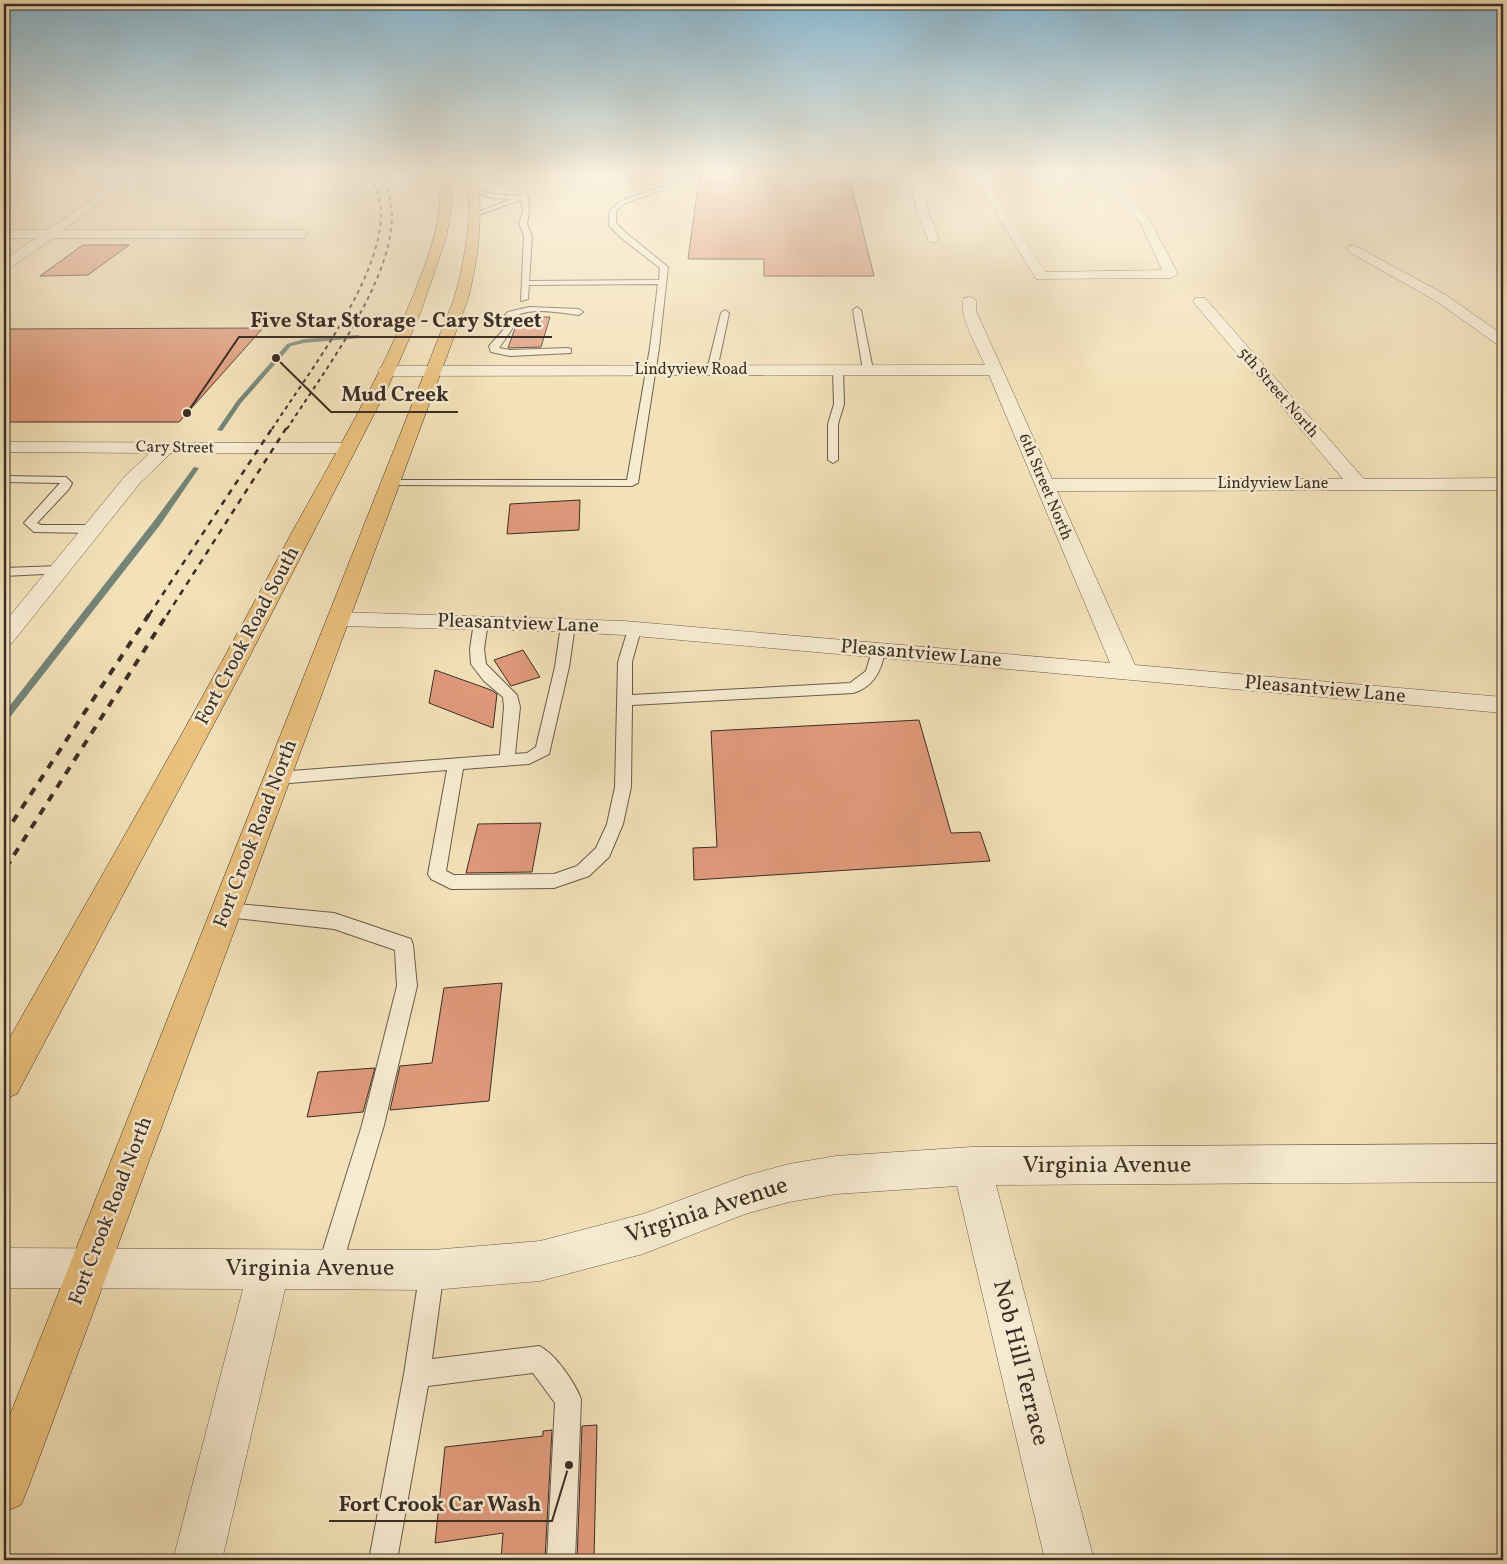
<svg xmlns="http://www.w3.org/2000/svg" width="1507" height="1564" font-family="Vollkorn,serif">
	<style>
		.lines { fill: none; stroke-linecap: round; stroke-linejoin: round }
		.stream { fill: #748578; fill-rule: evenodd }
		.building { fill: #e09a7b; stroke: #3a2f26 }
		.lane-casing { stroke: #685c4b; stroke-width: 2 }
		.street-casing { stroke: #685c4b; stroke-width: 1 }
		.primary-casing { stroke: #3a2f26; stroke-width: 1 }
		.lane { fill: #f7ecd2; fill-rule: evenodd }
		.street { fill: #f7ecd2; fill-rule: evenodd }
		.primary { fill: #eac17c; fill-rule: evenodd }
		.rail-far3 { stroke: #3a2f26; stroke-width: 2; stroke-dasharray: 4 4; stroke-linecap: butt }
		.rail-far2 { stroke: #3a2f26; stroke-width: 2.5; stroke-dasharray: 6 6; stroke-linecap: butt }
		.rail-far1 { stroke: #3a2f26; stroke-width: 4; stroke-dasharray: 8 8; stroke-linecap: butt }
		.rail { stroke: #3a2f26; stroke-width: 4.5; stroke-dasharray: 11 11; stroke-linecap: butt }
		.labels { text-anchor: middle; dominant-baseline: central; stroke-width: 5; stroke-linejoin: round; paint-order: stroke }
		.far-street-label { font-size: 16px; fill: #3a2f26; stroke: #f7ecd2 }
		.street-label { font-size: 20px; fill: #3a2f26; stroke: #f7ecd2 }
		.near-street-label { font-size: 24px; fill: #3a2f26; stroke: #f7ecd2 }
		.leader { fill: none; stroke: #3a2f26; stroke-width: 2 }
		.callout-dot { fill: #3a2f26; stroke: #f7ecd2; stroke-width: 2 }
		.callout-label { font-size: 21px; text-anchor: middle; font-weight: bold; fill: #3a2f26; stroke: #f7ecd2; stroke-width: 5; stroke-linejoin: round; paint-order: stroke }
	</style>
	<rect width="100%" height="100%" fill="#f3e2b9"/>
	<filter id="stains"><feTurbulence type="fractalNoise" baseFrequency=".004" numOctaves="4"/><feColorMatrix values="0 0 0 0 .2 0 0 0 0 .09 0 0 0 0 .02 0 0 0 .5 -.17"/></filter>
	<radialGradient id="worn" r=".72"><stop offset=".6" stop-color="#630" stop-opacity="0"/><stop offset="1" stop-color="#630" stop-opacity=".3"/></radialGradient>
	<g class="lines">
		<path class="stream" d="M 358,335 L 360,336 L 360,338 L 304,343 L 291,346 L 241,403 L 222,431 L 217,430 L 237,401 L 287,344 L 304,339 Z
			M 194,467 L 199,468 L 160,525 L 7,721 L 4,722 L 4,713 L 154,521 Z"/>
	</g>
	<path class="building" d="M 700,172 L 848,172 L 874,276 L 764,276 L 764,259 L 688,259 Z
		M 83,245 L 129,245 L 88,275 L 40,276 Z
		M 519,317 L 550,317 L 541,347 L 508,348 Z
		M 263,328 L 179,422 L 4,422 L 4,329 Z
		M 580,500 L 579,530 L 507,534 L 510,504 Z
		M 523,650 L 540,677 L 511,686 L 494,660 Z
		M 435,670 L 491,690 L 497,694 L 493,728 L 429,703 Z
		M 919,720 L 951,833 L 980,832 L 990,861 L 694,880 L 693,848 L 717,847 L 711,731 Z
		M 541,823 L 532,872 L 466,873 L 478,824 Z
		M 502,983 L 489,1101 L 390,1110 L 400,1066 L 432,1063 L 444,988 Z
		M 375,1068 L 363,1112 L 307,1117 L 318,1072 Z
		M 597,1425 L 594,1560 L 577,1560 L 582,1426 Z
		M 552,1430 L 545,1560 L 501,1560 L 503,1533 L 435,1543 L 445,1447 L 543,1436 L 543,1431 Z"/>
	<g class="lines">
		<defs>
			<path id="lane" d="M 514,172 L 520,172 L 528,198 L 529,211 L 527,224 L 532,236 L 529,281 L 659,280 L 660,268 L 620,237 L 609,225 L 610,210 L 621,201 L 663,186 L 666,172 L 672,172 L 668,188 L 625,203 L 616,211 L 616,223 L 626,233 L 668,267 L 659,348 L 638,483 L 632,486 L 387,485 L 385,483 L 387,481 L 391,480 L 627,480 L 650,348 L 658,284 L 529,285 L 528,299 L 521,301 L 524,236 L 519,224 L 523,211 L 521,200 L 478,215 L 473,214 L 511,199 L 493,198 L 473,191 L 473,189 L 494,194 L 521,196 Z
				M 529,307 L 579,309 L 583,312 L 579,315 C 559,313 526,305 510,320 L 512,329 L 499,348 L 510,350 L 568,348 L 571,349 L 571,353 L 510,356 L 491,352 L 489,346 L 504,329 L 503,317 L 508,312 Z
				M 857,307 L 861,310 L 873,370 L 868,373 L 863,370 L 853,310 Z
				M 725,310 L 729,313 L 717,370 L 712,373 L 707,370 L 721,313 Z
				M 838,367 L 843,370 L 844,404 L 838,424 L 838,460 L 833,463 L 828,460 L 828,424 L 834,404 L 833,370 Z
				M 4,476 L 66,477 L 72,483 L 69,489 L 37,523 L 41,525 L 93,525 L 99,529 L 93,533 L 34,532 L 24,523 L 60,483 L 4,482 Z
				M 59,566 L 64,567 L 65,570 L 64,573 L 4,576 L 4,568 Z
				M 481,618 L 488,622 L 484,649 L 486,664 L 517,695 L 520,707 L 515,754 L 527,753 L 536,747 L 555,667 L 561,625 L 568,621 L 575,625 L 569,667 L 549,754 L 529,764 L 463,769 L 446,871 L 454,875 L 554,874 L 577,866 L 596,848 L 607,824 L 615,787 L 618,662 L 629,626 L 634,625 L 641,629 L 632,662 L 632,695 L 850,683 L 866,671 L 873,647 L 883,647 L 885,650 C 882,670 874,687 853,693 L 632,705 L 631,787 L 623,824 L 609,857 L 589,876 L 554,888 L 451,889 L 431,879 L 428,874 L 447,770 L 278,784 L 272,782 L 270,778 L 272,774 L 278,772 L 500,755 L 504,707 L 503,697 L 484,681 L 471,664 L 470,649 L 474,622 Z
				M 227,903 L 334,913 L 411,939 L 413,945 L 417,986 L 384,1125 L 341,1269 L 338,1278 L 329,1281 L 320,1278 L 317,1269 L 362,1125 L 397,986 L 395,950 L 334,929 L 227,917 L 221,915 L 218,910 L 221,905 Z
				M 432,1258 L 441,1261 L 444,1270 L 432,1359 L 539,1346 C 555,1353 575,1383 581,1399 L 575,1560 L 547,1560 L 555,1403 L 533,1373 L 428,1386 L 397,1560 L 369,1560 L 404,1374 L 420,1270 L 423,1261 Z"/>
			<path id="street" d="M 120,172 L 131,172 L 94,208 L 63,230 L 302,230 L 308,234 L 302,238 L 53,238 L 9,269 L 4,270 L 4,260 L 36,238 L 4,238 L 4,230 L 47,230 L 86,204 Z
				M 909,172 L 1105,174 L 1106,172 L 1116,172 L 1115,184 L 1149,218 L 1178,274 L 1171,278 L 1036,279 L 975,178 L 921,178 L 929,213 L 939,239 L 937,242 L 929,242 L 917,213 ZM 985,178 L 1104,180 L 1105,187 L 1140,222 L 1162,270 L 1045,272 Z
				M 1354,245 L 1446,295 L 1503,335 L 1503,347 L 1498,345 L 1436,301 L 1349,252 L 1348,249 L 1349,246 Z
				M 969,297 L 974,298 L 976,301 L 976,311 L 1052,479 L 1343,479 L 1195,304 L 1193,301 L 1195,298 L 1205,298 L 1364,479 L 1503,478 L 1503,490 L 1057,491 L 1135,665 L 1503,697 L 1503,713 L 624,635 L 545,631 L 339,626 L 331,624 L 328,619 L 331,614 L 339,612 L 624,621 L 1110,663 L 989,375 L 386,376 L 380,374 L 378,371 L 380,368 L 386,366 L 985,365 C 979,351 956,311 964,298 Z
				M 4,442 L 347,443 L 353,444 L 356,448 L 353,452 L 347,453 L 171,453 L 140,483 L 12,643 L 4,645 L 4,623 L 126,475 L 150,453 L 4,452 Z
				M 1503,1144 L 1503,1182 L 996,1185 L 1094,1560 L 1045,1560 L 957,1186 L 836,1194 L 789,1202 L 745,1214 L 643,1254 L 540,1281 L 432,1290 L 285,1289 L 222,1560 L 173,1560 L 243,1289 L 4,1288 L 4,1248 L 432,1250 L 540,1241 L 643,1214 L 745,1176 L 789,1164 L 836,1156 L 972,1147 Z"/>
			<path id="primary" d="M 439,172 L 449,172 L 452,205 L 446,238 L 420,314 L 388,387 L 243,669 L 17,1094 L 4,1099 L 4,1048 C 101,877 199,707 291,534 C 334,456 380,379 413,296 C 429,256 445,216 439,172 Z
				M 467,172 L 477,172 C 483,216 479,256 468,299 L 28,1488 L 21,1505 L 4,1512 L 4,1430 L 454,299 C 466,257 472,216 467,172 Z"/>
		</defs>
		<use href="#lane" class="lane-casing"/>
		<use href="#street" class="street-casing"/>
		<use href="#primary" class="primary-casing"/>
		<use href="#lane" class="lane"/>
		<use href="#street" class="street"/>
		<use href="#primary" class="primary"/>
		<path class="rail-far3" d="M 272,429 C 308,373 382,279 381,212 C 381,198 375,185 369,172
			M 287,429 C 323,372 394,281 392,212 C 391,198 386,185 380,172"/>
		<path class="rail-far2" d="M 149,615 L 273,427
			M 167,615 L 287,427"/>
		<path class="rail-far1" d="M 4,835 L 150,613
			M 14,855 L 168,613"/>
		<path class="rail" d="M 4,870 L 15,854"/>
	</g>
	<linearGradient id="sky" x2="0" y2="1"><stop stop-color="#89b8d1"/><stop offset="0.44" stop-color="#faf2e0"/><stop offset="1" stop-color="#faf2e0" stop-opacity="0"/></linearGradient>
	<rect width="1507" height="391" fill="url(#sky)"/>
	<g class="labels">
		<g class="far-street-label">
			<text x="691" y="370">Lindyview Road</text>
			<text transform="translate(1278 393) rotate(49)">5th Street North</text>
			<text transform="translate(175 448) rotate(1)">Cary Street</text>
			<text x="1273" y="484">Lindyview Lane</text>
			<text transform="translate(1045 487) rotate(67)">6th Street North</text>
		</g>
		<g class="street-label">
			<text transform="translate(518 624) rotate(2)">Pleasantview Lane</text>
			<text transform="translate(248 636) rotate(-62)">Fort Crook Road South</text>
			<text transform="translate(921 654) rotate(5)">Pleasantview Lane</text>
			<text transform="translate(1325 690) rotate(5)">Pleasantview Lane</text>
			<text transform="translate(256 834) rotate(-69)">Fort Crook Road North</text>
			<text transform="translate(111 1211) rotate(-69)">Fort Crook Road North</text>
		</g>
		<g class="near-street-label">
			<text x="1107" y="1166">Virginia Avenue</text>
			<text transform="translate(707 1211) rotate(-18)">Virginia Avenue</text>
			<text x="310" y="1269">Virginia Avenue</text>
			<text transform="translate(1020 1363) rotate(76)">Nob Hill Terrace</text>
		</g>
	</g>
	<path class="leader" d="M187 413L239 337H552M276 358L331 412H458M569 1465L552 1521H329"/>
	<g class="callout-dot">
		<circle cx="187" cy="413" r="5"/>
		<circle cx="276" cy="358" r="5"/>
		<circle cx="569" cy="1465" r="5"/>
	</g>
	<g class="callout-label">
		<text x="396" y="327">Five Star Storage - Cary Street</text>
		<text x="395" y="401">Mud Creek</text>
		<text x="440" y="1511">Fort Crook Car Wash</text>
	</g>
	<rect width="1507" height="1564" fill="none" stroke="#f3e2b9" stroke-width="20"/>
	<rect x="5" y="5" width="1497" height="1554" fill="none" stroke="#3a2f26" stroke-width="2.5"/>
	<rect x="10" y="10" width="1487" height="1544" fill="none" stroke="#3a2f26"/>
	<rect width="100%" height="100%" filter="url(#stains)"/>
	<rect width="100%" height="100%" fill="url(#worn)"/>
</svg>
